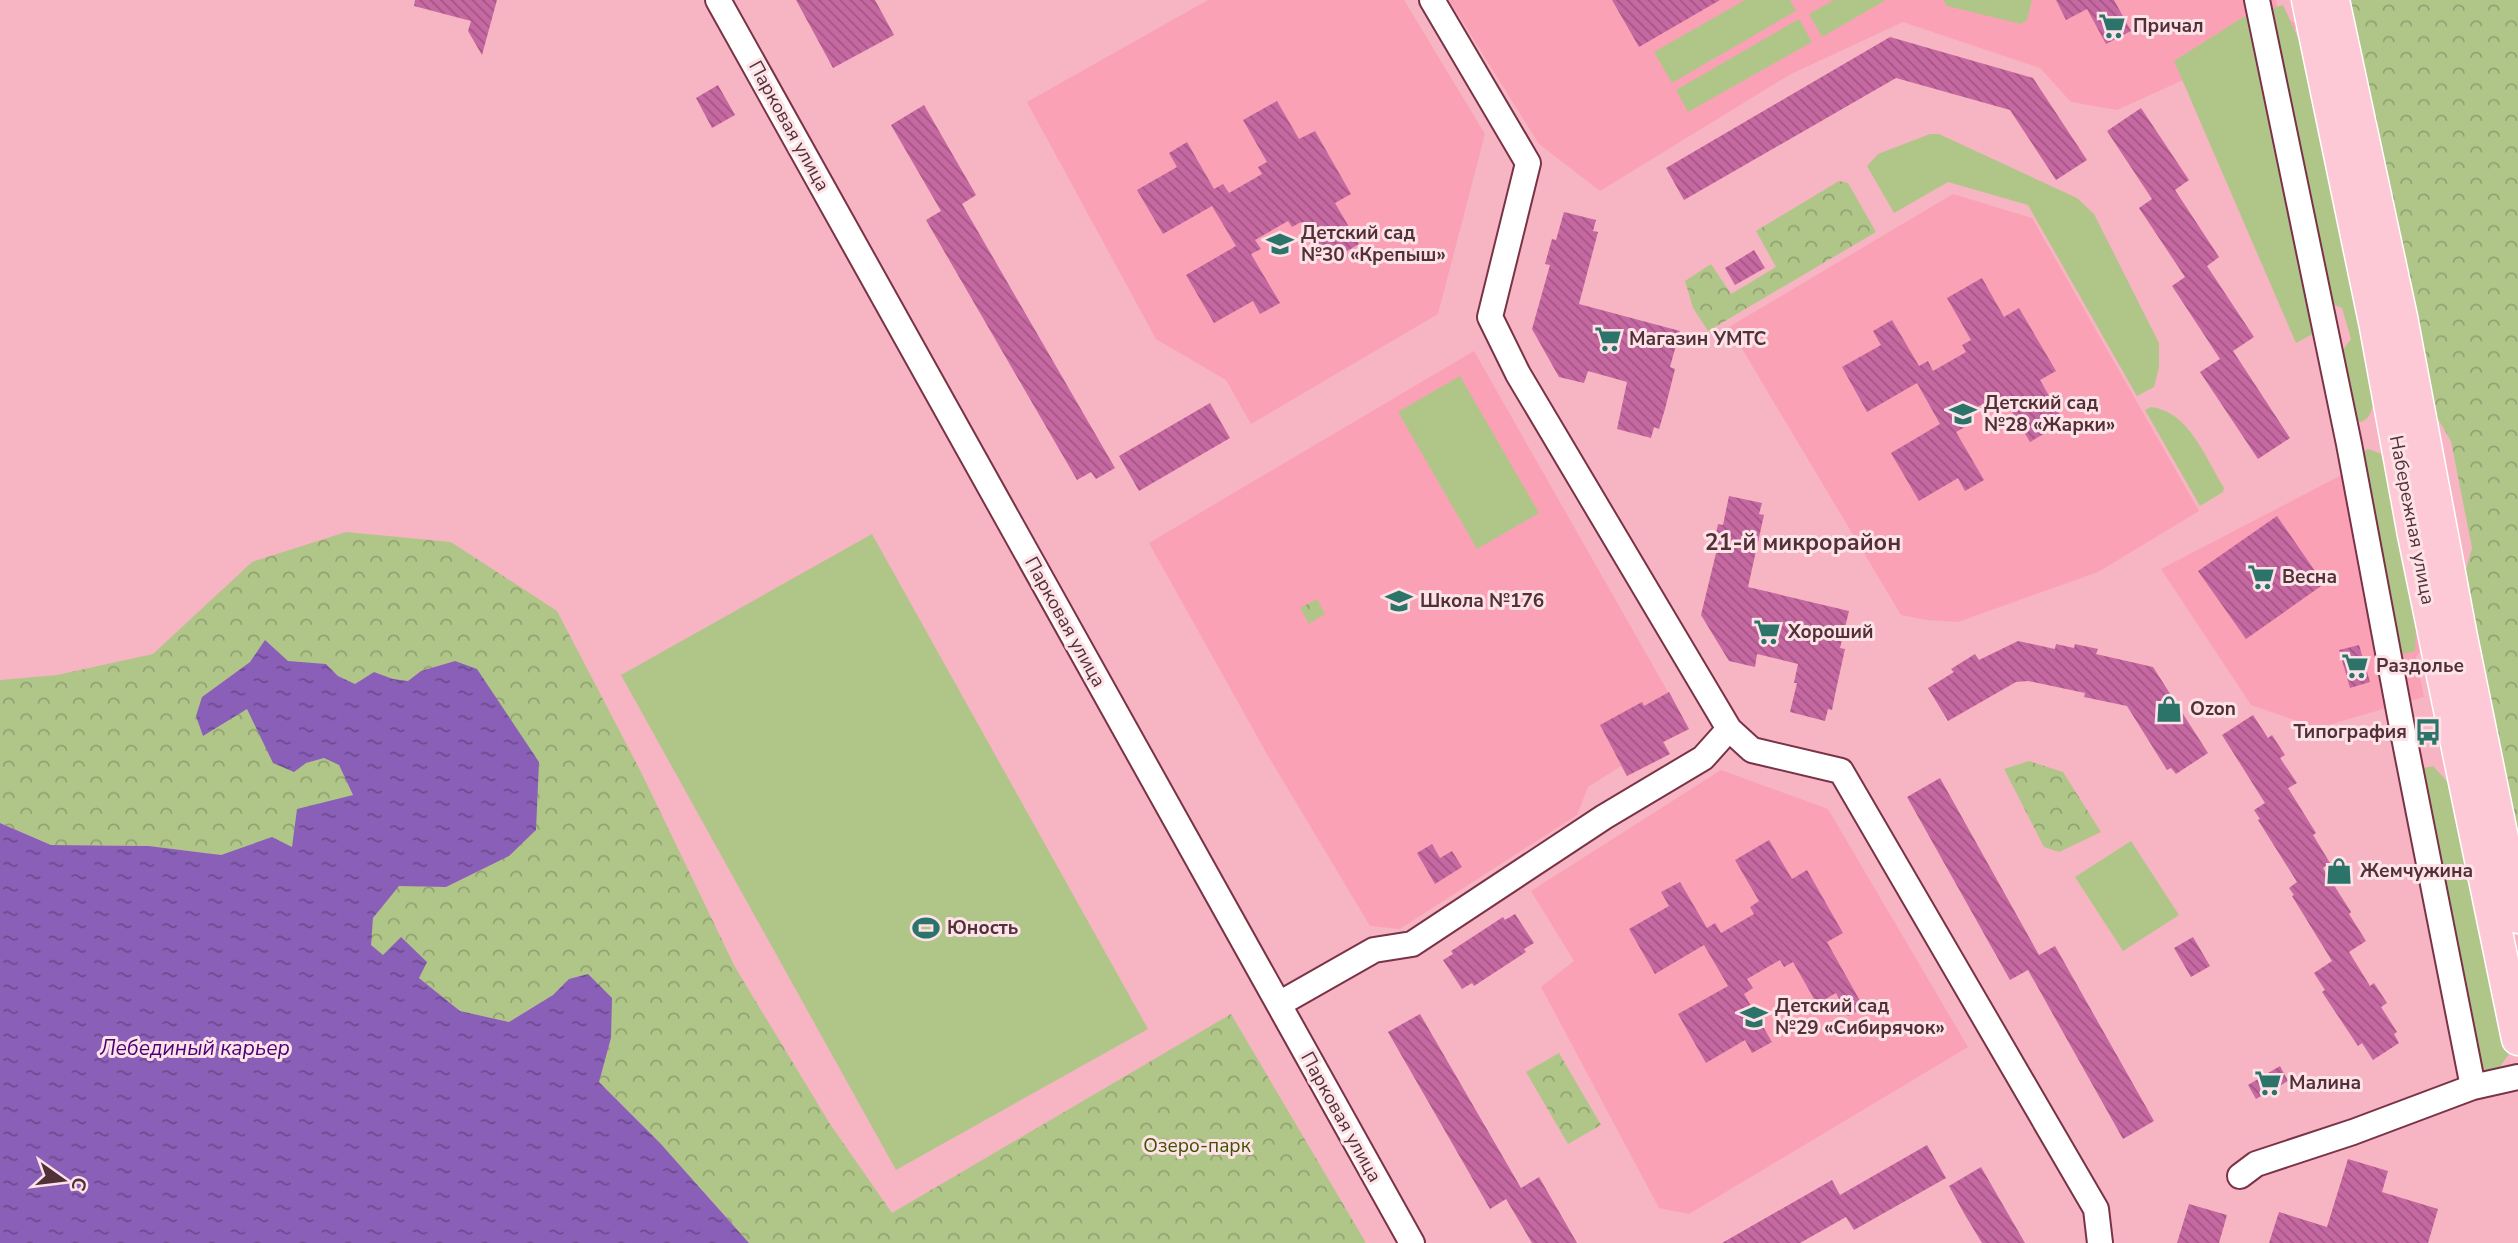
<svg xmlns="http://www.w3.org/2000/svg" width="2518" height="1243" font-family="'Nunito Sans',sans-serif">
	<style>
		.built { fill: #faa1b6 }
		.grass { fill: #b0c689 }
		.park { fill: url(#park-crowns) }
		.water { fill: url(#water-ripples) }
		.building { fill: url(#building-back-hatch) }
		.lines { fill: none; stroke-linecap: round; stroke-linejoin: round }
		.minor-casing { stroke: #793347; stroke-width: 28 }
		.major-casing { stroke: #fff; stroke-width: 35 }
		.minor { stroke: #fff; stroke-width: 24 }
		.major { stroke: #fec9d6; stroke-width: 32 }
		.labels { text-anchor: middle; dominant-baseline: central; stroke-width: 6; stroke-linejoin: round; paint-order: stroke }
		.poi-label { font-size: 19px; font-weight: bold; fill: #513038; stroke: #fde2e7; text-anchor: start }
		.street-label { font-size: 19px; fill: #513038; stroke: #fde2e7 }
		.park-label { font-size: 19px; fill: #3e5201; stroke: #fde2e7 }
		.water-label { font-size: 21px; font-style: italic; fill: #490377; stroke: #fde2e7 }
		.quarter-label { font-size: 23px; font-weight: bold; fill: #513038; stroke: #fde2e7 }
	</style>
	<defs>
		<pattern id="park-crowns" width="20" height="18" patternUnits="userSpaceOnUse" patternTransform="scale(1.75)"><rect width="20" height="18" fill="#b0c689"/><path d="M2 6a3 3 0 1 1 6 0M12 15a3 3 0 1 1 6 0" fill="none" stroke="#92a171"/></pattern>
		<pattern id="water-ripples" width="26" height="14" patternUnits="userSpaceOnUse" patternTransform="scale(1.75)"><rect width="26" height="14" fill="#895fb7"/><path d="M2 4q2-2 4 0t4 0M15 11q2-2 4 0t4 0" fill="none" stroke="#6d4b8e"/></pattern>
		<pattern id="building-back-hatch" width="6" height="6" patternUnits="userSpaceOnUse" patternTransform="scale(1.75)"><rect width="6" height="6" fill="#c668a1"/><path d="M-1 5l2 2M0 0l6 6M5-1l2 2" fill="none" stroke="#a35684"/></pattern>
	</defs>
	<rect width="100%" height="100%" fill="#f7b4c3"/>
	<path class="built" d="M 1208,0 L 1404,0 L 1485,134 L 1438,314 L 1251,424 L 1226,380 L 1156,339 L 1027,102 Z
		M 1449,0 L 2276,0 L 2279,13 L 2300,27 L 2117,110 L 2071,102 L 2040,68 L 1903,22 L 1789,75 L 1600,191 L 1539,144 Z
		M 1953,194 L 2032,218 L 2199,511 L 2098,572 L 1958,622 L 1927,620 L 1901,615 L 1729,327 Z
		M 1474,351 L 1689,729 L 1664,742 L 1670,754 L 1627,776 L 1621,766 L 1588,787 L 1577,815 L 1420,916 L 1400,929 L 1370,926 L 1267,754 L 1149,543 Z
		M 2388,451 L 2425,644 L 2416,657 L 2424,697 L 2318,728 L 2251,705 L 2161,569 Z
		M 1721,770 L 1828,809 L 1968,1047 L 1689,1214 L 1659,1208 L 1541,987 L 1574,961 L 1531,891 Z"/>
	<path class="grass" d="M 1745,0 L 1790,0 L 1796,11 L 1672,83 L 1654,52 Z
		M 1834,0 L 1886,0 L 1822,37 L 1809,14 Z
		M 1943,0 L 2032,0 L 2027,20 L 2021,24 L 1947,6 Z
		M 2283,5 L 2306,55 L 2373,388 C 2373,401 2375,416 2361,422 L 2352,419 L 2339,355 L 2351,339 L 2342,308 L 2328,302 L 2273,8 Z
		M 2245,16 L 2253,18 L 2322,329 L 2296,343 L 2174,61 Z
		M 1799,19 L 1812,42 L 1688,112 L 1676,90 Z
		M 1930,134 L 1939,134 L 2077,198 L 2094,214 L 2159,343 L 2159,367 L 2154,387 L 2137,396 L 2028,205 L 1948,182 L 1894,213 L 1867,166 L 1878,154 Z
		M 1460,376 L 1539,513 L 1477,549 L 1398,412 Z
		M 2151,407 C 2189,411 2206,459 2224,488 L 2223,492 L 2200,506 L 2145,410 Z
		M 2368,449 L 2382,454 L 2385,461 L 2416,627 L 2415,651 L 2403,654 L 2392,643 L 2362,453 Z
		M 872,534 L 1148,1029 L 896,1170 L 621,675 Z
		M 2433,766 L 2455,790 L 2509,1054 L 2499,1068 L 2488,1071 L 2481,1068 L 2419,769 Z
		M 2131,841 L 2179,915 L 2123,951 L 2075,877 Z"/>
	<path class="park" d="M 2345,0 L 2518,0 L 2518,840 L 2465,573 L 2472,548 L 2451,441 L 2429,404 L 2370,97 Z
		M 1839,181 L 1848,183 L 1876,232 L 1708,331 L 1693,308 L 1685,281 L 1711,264 L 1731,294 L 1776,267 L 1756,231 Z
		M 346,532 L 451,542 L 557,611 L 641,772 L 735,967 L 830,1124 L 892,1213 L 1231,1014 L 1366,1243 L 749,1243 L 660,1143 L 599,1082 L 611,1038 L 569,979 L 553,995 L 509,1022 L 460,1011 L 419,978 L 401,938 L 383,956 L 370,945 L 373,918 L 399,885 L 446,887 L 539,762 L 514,728 L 455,661 L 421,671 L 408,681 L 393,679 L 374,672 L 355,684 L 338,676 L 326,664 L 250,662 L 202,697 L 247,708 L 306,763 L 325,757 L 339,765 L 353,795 L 292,847 L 237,851 L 221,855 L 149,846 L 51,845 L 0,823 L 0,680 L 57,675 L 153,654 L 252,562 Z
		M 1317,599 L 1325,614 L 1309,624 L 1300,608 Z
		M 2029,761 L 2063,772 L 2101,832 L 2059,852 L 2044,847 L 2004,769 Z
		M 1559,1053 L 1601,1125 L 1568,1144 L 1526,1072 Z"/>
	<path class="water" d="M 265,640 L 288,661 L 326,664 L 338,676 L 355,684 L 374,672 L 393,679 L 408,681 L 421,671 L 455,661 L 477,669 L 539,762 L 536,830 L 509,856 L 446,887 L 399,886 L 373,918 L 371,945 L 383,955 L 401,937 L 427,962 L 419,978 L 460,1011 L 509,1022 L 553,995 L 569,979 L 588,974 L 612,998 L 611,1038 L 599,1082 L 660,1143 L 749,1243 L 0,1243 L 0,823 L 51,845 L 149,846 L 221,855 L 272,837 L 292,847 L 297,809 L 353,795 L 339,765 L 324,758 L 306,763 L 294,772 L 273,763 L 247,709 L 203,736 L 196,716 L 202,697 L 250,662 Z"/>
	<path class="building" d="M 415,0 L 497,0 L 482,55 L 468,31 L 471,21 L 414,6 Z
		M 796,0 L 875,0 L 894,35 L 833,68 Z
		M 1612,0 L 1720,0 L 1639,47 Z
		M 2056,0 L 2114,0 L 2131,31 L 2106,44 L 2087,9 L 2066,20 Z
		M 1890,37 L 2033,78 L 2087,160 L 2056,180 L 2010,110 L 1896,78 L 1684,200 L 1666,168 Z
		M 718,85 L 735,115 L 712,128 L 696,98 Z
		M 1277,101 L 1299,139 L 1315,131 L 1351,194 L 1335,203 L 1359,244 L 1325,264 L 1301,222 L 1292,227 L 1288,221 L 1255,240 L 1261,249 L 1251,254 L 1280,303 L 1260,314 L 1253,301 L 1214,323 L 1186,275 L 1236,246 L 1212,206 L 1163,234 L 1137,190 L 1177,167 L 1169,153 L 1187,142 L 1214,189 L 1223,184 L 1229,193 L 1262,174 L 1258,167 L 1267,162 L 1243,120 Z
		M 924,105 L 976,195 L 962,204 L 1115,468 L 1096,479 L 1091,472 L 1077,480 L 926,220 L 941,211 L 891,125 Z
		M 2141,108 L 2189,180 L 2175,190 L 2219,257 L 2207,266 L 2254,337 L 2233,351 L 2290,438 L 2258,459 L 2200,372 L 2220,359 L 2172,286 L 2185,277 L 2139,208 L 2152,199 L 2107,131 Z
		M 1564,212 L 1596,220 L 1593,231 L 1598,232 L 1579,304 L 1680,331 L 1670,367 L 1675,369 L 1665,409 L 1659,429 L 1654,427 L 1651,438 L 1617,429 L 1627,382 L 1588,371 L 1584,383 L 1559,377 L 1532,329 L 1550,265 L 1545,264 L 1552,239 L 1556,240 Z
		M 1754,250 L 1765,268 L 1735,285 L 1725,268 Z
		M 1982,278 L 2004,317 L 2019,308 L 2056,371 L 2040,380 L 2064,422 L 2030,442 L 2005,400 L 1997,405 L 1993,398 L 1960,417 L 1965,427 L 1956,432 L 1984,480 L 1965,491 L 1958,478 L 1919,501 L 1891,453 L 1940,424 L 1917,383 L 1867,412 L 1842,367 L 1881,345 L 1873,331 L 1892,320 L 1919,366 L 1928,361 L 1933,371 L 1966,352 L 1962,345 L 1971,340 L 1947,298 Z
		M 1210,403 L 1230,438 L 1139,491 L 1119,456 Z
		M 1729,496 L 1762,503 L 1759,514 L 1764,515 L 1748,587 L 1849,611 L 1840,648 L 1845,649 L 1836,690 L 1832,710 L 1828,709 L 1825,721 L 1790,712 L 1797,683 L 1794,683 L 1798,664 L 1757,654 L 1755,667 L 1729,661 L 1701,615 L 1717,549 L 1713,548 L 1718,524 L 1723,525 Z
		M 2277,516 L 2324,584 L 2246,639 L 2198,571 Z
		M 2018,641 L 2055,649 L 2056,644 L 2074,648 L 2075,644 L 2098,649 L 2096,654 L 2153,667 L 2208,753 L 2176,774 L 2171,768 L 2167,770 L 2127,706 L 2084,697 L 2085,693 L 2028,681 L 2016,682 L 1948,721 L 1928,688 L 1954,672 L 1951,669 L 1975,654 L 1979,660 Z
		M 2359,645 L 2370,682 L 2350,688 L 2339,650 Z
		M 1669,692 L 1689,729 L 1663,742 L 1670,754 L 1627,776 L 1600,725 L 1642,702 L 1644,706 Z
		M 2253,715 L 2268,738 L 2272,735 L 2285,755 L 2280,758 L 2297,783 L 2288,788 L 2316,833 L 2313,835 L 2330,863 L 2323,868 L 2351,912 L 2349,914 L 2366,941 L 2349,952 L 2370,986 L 2374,983 L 2387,1003 L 2381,1007 L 2397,1032 L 2394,1034 L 2399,1043 L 2373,1060 L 2362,1043 L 2358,1046 L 2322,992 L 2325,990 L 2314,973 L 2332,961 L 2292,896 L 2294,895 L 2289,888 L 2297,882 L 2258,820 L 2260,819 L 2254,810 L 2265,803 L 2222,735 Z
		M 1940,778 L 2039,955 L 2055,946 L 2154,1121 L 2123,1139 L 2028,970 L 2010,980 L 1907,797 Z
		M 1769,840 L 1792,879 L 1807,870 L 1843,933 L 1827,942 L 1864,1008 L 1848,1016 L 1836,993 L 1817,1004 L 1793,962 L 1784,967 L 1780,960 L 1747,979 L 1753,988 L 1744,994 L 1772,1042 L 1752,1053 L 1745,1040 L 1706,1063 L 1678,1014 L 1728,986 L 1704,945 L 1655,974 L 1629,929 L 1669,906 L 1661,892 L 1680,882 L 1707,928 L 1715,923 L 1721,933 L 1754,914 L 1750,907 L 1759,901 L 1735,860 Z
		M 1432,844 L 1440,858 L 1452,851 L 1462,867 L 1435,884 L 1417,853 Z
		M 1515,914 L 1534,943 L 1524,949 L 1526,952 L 1474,986 L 1472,983 L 1462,989 L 1443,960 L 1453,954 L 1451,951 L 1503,917 L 1505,920 Z
		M 2193,937 L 2210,966 L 2191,977 L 2174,948 Z
		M 1420,1014 L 1521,1188 L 1539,1177 L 1577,1243 L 1532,1243 L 1506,1199 L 1490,1209 L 1388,1032 Z
		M 2280,1066 L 2288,1081 L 2256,1099 L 2248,1085 Z
		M 1927,1145 L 1946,1178 L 1854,1230 L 1846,1217 L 1800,1243 L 1722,1243 L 1832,1180 L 1840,1195 Z
		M 2348,1159 L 2388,1171 L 2382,1192 L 2438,1209 L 2428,1243 L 2269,1243 L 2279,1212 L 2327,1227 Z
		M 1981,1167 L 2025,1243 L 1982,1243 L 1965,1215 L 1949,1186 Z
		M 2189,1204 L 2227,1215 L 2219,1243 L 2177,1243 Z"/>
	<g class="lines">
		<defs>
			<path id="minor" d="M 718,0 L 1412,1243
				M 2257,0 L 2349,444 L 2402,727 L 2473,1087 L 2518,1077
				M 1729,729 L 1752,750 L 1841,771 L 2096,1209 L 2100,1243
				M 1279,1004 L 1374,950 L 1412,944 L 1604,817 L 1703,758 L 1729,729 L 1518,374 L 1490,317 L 1528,163 L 1432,0
				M 2240,1176 L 2256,1164 L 2353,1132 L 2473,1087"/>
			<path id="major" d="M 2308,0 L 2376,327 L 2414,535 L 2518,1039
				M 2333,0 L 2401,317 L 2461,637 L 2518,917"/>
		</defs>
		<use href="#minor" class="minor-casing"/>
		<use href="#major" class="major-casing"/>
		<use href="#minor" class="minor"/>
		<use href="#major" class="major"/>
	</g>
	<defs>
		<symbol id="supermarket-bare" viewBox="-9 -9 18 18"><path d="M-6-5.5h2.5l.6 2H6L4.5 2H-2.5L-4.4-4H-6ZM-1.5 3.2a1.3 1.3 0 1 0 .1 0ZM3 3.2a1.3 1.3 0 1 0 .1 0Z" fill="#2c736a" stroke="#fde2e7" stroke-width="2.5" paint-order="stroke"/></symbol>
		<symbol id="school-bare" viewBox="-9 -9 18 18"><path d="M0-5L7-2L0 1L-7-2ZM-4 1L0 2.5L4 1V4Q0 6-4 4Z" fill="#2c736a" stroke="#fde2e7" stroke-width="2.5" paint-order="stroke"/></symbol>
		<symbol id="shop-bare" viewBox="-9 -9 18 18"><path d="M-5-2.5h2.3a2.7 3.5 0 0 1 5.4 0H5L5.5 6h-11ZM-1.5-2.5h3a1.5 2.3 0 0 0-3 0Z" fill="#2c736a" stroke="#fde2e7" stroke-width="2.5" paint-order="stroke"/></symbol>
		<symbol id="bus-bare" viewBox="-9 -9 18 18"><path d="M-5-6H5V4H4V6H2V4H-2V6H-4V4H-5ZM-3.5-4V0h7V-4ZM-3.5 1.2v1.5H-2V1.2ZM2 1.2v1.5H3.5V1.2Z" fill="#2c736a" stroke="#fde2e7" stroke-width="2.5" paint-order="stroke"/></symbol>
		<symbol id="stadium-bare" viewBox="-9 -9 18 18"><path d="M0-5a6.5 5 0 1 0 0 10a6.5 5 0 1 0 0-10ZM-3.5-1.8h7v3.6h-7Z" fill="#2c736a" stroke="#fde2e7" stroke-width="2.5" paint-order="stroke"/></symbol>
	</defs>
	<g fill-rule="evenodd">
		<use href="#supermarket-bare" x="2093" y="7" width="38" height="38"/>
		<use href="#school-bare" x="1261" y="225" width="38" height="38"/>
		<use href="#supermarket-bare" x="1589" y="320" width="38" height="38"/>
		<use href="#school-bare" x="1944" y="395" width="38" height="38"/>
		<use href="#supermarket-bare" x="2242" y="558" width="38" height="38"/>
		<use href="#school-bare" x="1380" y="582" width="38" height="38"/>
		<use href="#supermarket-bare" x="1748" y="613" width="38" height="38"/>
		<use href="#supermarket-bare" x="2336" y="647" width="38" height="38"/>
		<use href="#shop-bare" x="2150" y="690" width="38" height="38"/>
		<use href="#bus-bare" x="2409" y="713" width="38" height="38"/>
		<use href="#shop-bare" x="2320" y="852" width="38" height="38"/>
		<use href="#stadium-bare" x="907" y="909" width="38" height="38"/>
		<use href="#school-bare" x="1735" y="998" width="38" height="38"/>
		<use href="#supermarket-bare" x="2249" y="1064" width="38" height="38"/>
	</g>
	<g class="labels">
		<g class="poi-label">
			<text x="2133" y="26">Причал</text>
			<text x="1301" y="233">Детский сад<tspan x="1301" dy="22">№30 «Крепыш»</tspan></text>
			<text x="1629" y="339">Магазин УМТС</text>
			<text x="1984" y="403">Детский сад<tspan x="1984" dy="22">№28 «Жарки»</tspan></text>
			<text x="2282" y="577">Весна</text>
			<text x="1420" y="601">Школа №176</text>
			<text x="1788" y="632">Хороший</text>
			<text x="2376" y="666">Раздолье</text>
			<text x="2190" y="709">Ozon</text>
			<text x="2407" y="732" text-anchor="end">Типография</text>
			<text x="2360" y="871">Жемчужина</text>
			<text x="947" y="928">Юность</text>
			<text x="1775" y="1006">Детский сад<tspan x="1775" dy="22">№29 «Сибирячок»</tspan></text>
			<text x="2289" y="1083">Малина</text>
		</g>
		<g class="street-label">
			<text transform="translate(789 126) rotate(61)">Парковая улица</text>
			<text transform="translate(2412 520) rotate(79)">Набережная улица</text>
			<text transform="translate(1065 622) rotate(61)">Парковая улица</text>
			<text transform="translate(1341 1117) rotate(61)">Парковая улица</text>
		</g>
		<g class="park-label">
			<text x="1197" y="1146">Озеро-парк</text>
		</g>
		<g class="water-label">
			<text x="195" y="1048">Лебединый карьер</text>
		</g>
		<g class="quarter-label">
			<text x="1803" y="542">21-й микрорайон</text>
		</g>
	</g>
	<g transform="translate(63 1180) rotate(104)" stroke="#fde2e7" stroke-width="5" paint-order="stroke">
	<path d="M0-5L12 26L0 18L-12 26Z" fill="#513038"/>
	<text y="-10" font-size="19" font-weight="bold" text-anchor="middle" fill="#513038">С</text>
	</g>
</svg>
